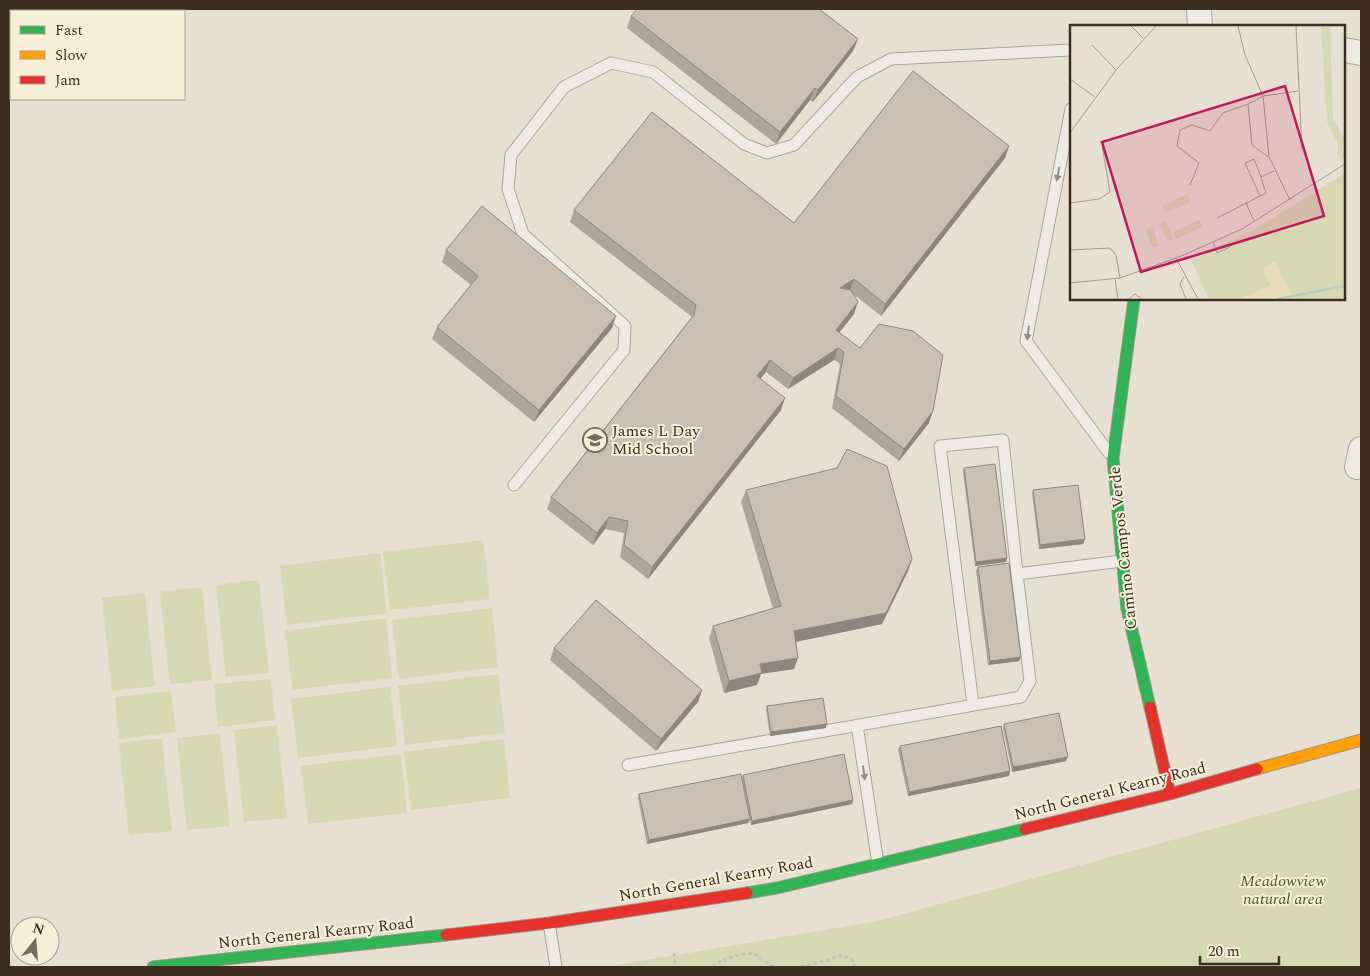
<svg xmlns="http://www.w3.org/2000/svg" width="1370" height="976" font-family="Spectral,serif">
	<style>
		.green { fill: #d6d7b3 }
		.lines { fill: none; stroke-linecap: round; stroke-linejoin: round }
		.lane-casing { stroke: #ada599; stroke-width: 13 }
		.street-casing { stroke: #ada599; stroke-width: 26 }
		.fast-casing { stroke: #9c958a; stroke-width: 13 }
		.slow-casing { stroke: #9c958a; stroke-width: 13 }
		.jam-casing { stroke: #9c958a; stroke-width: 13 }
		.path { stroke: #c8c2b9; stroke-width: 3; stroke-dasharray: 4 2.5; stroke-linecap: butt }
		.lane { stroke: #efebe3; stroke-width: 11 }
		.street { stroke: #efebe3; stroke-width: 24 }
		.fast { stroke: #30b455; stroke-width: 11 }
		.slow { stroke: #ff9f0a; stroke-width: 11 }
		.jam { stroke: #e5322d; stroke-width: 11 }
		.wall { fill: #afa499 }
		.shaded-wall { fill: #8e867d }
		.building { fill: #cbbfb2; stroke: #8e867d }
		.oneway { fill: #968c82 }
		.labels { text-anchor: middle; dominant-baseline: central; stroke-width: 4; stroke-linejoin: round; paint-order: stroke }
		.poi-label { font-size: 16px; fill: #3d2e20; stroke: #f7eed8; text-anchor: start }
		.street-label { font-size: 16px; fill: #3d2e20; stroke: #f7eed8 }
		.park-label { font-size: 16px; font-style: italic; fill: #4d5a26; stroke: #f7eed8 }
		.inset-river { fill: none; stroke: #bcccc2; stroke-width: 2.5 }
		.inset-road { fill: none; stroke: #a3998a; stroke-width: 1 }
		.view { fill: #c2185b; fill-opacity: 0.15; stroke: #c2185b; stroke-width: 2.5 }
		.inset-edge { fill: none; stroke: #3d2e20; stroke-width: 2.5 }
	</style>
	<rect width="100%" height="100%" fill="#e7e0d1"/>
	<path class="green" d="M 483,540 L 490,599 L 390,610 L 383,552 Z
		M 380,553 L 387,613 L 287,625 L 280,566 Z
		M 259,580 L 269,673 L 226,677 L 216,585 Z
		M 202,587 L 212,680 L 170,684 L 160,592 Z
		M 145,593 L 155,686 L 112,691 L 102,598 Z
		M 492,608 L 498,667 L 399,679 L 392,620 Z
		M 386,618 L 392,678 L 293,690 L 285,631 Z
		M 498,674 L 505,733 L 405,745 L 398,686 Z
		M 271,679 L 275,720 L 218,727 L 214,684 Z
		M 390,687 L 397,746 L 298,758 L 291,699 Z
		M 171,691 L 176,732 L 119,739 L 115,697 Z
		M 277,725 L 287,818 L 244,822 L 234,730 Z
		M 220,733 L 230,826 L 187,830 L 177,738 Z
		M 162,738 L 172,831 L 129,835 L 119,743 Z
		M 504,739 L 510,798 L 411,810 L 404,752 Z
		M 401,754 L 407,813 L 308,824 L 301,766 Z
		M 1361,788 L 1361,967 L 605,967 L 878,921 Z"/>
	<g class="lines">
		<defs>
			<path id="lane" d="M 1071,109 L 1026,341 L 1109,453
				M 514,485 L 624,350 L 625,326 L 523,234 L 508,189 L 511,155 L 564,87 L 611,63 L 653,72 L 744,144 L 767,153 L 794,145 L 857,77 L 891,59 L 1071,50
				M 973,704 L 940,446 L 1003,440 L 1017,574
				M 857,725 L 878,864
				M 628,765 L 1021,697 L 1030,681 L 1017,574 L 1122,561
				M 549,923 L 556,967"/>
			<path id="street" d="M 1199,9 L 1200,26
				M 1344,50 L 1361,53
				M 1357,467 L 1361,449"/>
			<path id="fast" d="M 1134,299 L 1113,458 L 1127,609 L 1150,707
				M 747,893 L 777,888 L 1025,829
				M 153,967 L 446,935"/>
			<path id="slow" d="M 1257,769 L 1361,740"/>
			<path id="jam" d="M 1150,707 L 1170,794
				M 1025,829 L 1170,794 L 1257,769
				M 446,935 L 549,923 L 747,893"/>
		</defs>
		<use href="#lane" class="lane-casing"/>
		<use href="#street" class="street-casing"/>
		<use href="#fast" class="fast-casing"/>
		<use href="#slow" class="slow-casing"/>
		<use href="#jam" class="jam-casing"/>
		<path class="path" d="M 674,953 L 675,967
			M 712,967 C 725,957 737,955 754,953 L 773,967
			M 801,967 L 844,955 L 853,961 L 854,967"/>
		<use href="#lane" class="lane"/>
		<use href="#street" class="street"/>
		<use href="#fast" class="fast"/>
		<use href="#slow" class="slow"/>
		<use href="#jam" class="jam"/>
	</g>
	<path class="wall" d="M 631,16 L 853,51 L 813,102 L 810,100 L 776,144 L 627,28 Z
		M 1009,146 L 1005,158 L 881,316 L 853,294 L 854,314 L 839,332 L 929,423 L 899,461 L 832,408 L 840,364 L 834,360 L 788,389 L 766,372 L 760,378 L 781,410 L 648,579 L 620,557 L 624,533 L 605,529 L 593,545 L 547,509 L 551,497 L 691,318 L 692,317 L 570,222 L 574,210 L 794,223 Z
		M 446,250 L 612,328 L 534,422 L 432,339 L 437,327 L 471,285 L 442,262 Z
		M 964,468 L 1007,558 L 1006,562 L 975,566 L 963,472 Z
		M 746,490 L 912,559 L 908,571 L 882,624 L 796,642 L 794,669 L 761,674 L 757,685 L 724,693 L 709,638 L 713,626 L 773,609 L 741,502 Z
		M 1033,490 L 1085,539 L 1083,544 L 1039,549 L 1032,494 Z
		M 978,567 L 1021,657 L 1019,661 L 988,665 L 976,571 Z
		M 554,648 L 702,690 L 698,702 L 656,751 L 550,660 Z
		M 767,706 L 826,728 L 770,736 L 766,710 Z
		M 1004,724 L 1066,761 L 1012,772 L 1003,728 Z
		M 900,746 L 1010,771 L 1009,776 L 908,796 L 898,750 Z
		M 743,775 L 853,800 L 852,804 L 751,825 L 750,820 L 748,823 L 647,844 L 638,798 L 639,794 L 742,778 Z"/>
	<path class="shaded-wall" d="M 858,39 L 853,51 L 813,102 L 818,90 Z
		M 815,88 L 810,100 L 776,144 L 780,132 Z
		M 1009,146 L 1005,158 L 881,316 L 885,304 Z
		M 854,279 L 850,291 L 840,288 Z
		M 858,302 L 854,314 L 832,342 L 836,330 Z
		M 616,316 L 612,328 L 534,422 L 539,410 Z
		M 838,348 L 834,360 L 788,389 L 793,378 Z
		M 770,360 L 766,372 L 753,388 L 757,376 Z
		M 785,398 L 781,410 L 648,579 L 652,567 Z
		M 933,411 L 929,423 L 899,461 L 904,449 Z
		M 609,517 L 605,529 L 593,545 L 597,533 Z
		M 1085,539 L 1083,544 L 1039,549 L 1040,545 Z
		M 1007,558 L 1006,562 L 975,566 L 976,562 Z
		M 912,559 L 908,571 L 882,624 L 790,643 L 794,631 Z
		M 1021,657 L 1019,661 L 988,665 L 990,661 Z
		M 798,658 L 794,669 L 761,674 L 757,685 L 724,693 L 729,681 L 760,664 Z
		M 702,690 L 698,702 L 656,751 L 661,739 Z
		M 827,724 L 826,728 L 770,736 L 771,732 Z
		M 1068,757 L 1066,761 L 1012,772 L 1013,767 Z
		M 1010,771 L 1009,776 L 908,796 L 909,792 Z
		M 853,800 L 852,804 L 751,825 L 752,821 Z
		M 750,819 L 748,823 L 647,844 L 649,840 Z"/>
	<path class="building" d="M 637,9 L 819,9 L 858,39 L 818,90 L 815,88 L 780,132 L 631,16 Z
		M 913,71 L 1009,146 L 885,304 L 854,279 L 840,288 L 851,290 L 858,302 L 836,330 L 860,348 L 879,324 L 913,331 L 943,355 L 933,411 L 904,449 L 836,396 L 844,352 L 838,348 L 793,378 L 770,360 L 757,376 L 785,398 L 652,567 L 624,545 L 628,521 L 609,517 L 597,533 L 551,497 L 694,315 L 696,305 L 574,210 L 652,112 L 794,223 Z
		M 482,206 L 616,316 L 539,410 L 437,327 L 478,276 L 446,250 Z
		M 847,449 L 887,466 L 912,559 L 886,613 L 794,631 L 798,658 L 760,664 L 762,673 L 729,681 L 713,626 L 781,606 L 746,490 L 837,468 Z
		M 995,464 L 1007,558 L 976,562 L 964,468 Z
		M 1078,485 L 1085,539 L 1040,545 L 1033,490 Z
		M 1009,563 L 1021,657 L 990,661 L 978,567 Z
		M 596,600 L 702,690 L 661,739 L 554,648 Z
		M 823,698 L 827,724 L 771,732 L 767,706 Z
		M 1059,713 L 1068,757 L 1013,767 L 1004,724 Z
		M 1001,726 L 1010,771 L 909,792 L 900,746 Z
		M 844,754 L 853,800 L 752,821 L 743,775 Z
		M 741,774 L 750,819 L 649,840 L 639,794 Z"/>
	<defs><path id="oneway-solid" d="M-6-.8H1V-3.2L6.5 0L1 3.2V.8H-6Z" transform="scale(1.25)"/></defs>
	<g class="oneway">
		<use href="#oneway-solid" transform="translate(1058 174) rotate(101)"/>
		<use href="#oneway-solid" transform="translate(1028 333) rotate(97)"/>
		<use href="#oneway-solid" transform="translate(864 773) rotate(82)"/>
	</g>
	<defs>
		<symbol id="school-ring" viewBox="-11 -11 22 22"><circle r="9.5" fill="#f7eed8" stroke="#786c5e" stroke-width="1.5"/><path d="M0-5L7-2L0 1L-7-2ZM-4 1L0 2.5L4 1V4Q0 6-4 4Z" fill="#786c5e"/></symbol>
	</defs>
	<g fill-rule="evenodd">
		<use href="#school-ring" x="581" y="426" width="28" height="28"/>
	</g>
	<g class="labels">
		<g class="poi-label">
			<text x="612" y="431">James L Day<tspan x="612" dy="18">Mid School</tspan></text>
		</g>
		<g class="street-label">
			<text transform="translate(1123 548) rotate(-96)">Camino Campos Verde</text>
			<text transform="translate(1110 791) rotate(-14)">North General Kearny Road</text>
			<text transform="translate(716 879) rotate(-10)">North General Kearny Road</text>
			<text transform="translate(316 933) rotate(-6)">North General Kearny Road</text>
		</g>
		<g class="park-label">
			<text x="1283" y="881">Meadowview<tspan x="1283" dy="18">natural area</tspan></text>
		</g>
	</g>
	<g transform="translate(1070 25)">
		<rect width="275" height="275" fill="#e7e0d1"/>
		<path d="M 251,1 L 260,1 L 263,95 L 275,113 L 275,133 L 271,135 L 267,128 L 269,121 L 257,96 ZM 275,148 L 275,274 L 225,274 L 204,236 L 200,261 L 197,264 L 169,274 L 139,274 L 121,235 L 185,204 ZM 118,169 L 121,177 L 95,188 L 92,181 ZM 129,195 L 132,202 L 106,214 L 103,207 ZM 96,196 L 103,214 L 98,216 L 88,199 ZM 83,202 L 88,221 L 83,223 L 75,205 Z" fill="#d6d7b3"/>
		<path d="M 204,236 L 225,274 L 169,274 L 200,261 L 193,244 Z" fill="#eadcb9"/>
		<path class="inset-river" d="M 207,274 L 275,261"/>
		<path class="inset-road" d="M 61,1 L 73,13M 168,1 L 175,30 L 193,71 L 199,132 L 220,175M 226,1 L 232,124M 22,20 L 46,45M 0,54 L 25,72M 0,108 L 46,45 L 86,1M 198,132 L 182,120 L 178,79 L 193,71 L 228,66M 120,160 L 129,138 L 107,121 L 110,105 L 122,100 L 140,106 L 153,88 L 178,79M 190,171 L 175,138 L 184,134 L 191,152M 0,178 L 29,174 L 40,167 L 32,120M 176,178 L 184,196M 147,193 L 196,168 L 191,152 L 204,146M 143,217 L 147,228 L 160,222M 0,225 L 40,223 L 46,230 L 50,253M 106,233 L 128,274M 114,252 L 110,259 L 116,274M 45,254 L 48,274M 0,258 L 50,253 L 109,232 L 172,204 L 275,139M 59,274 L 65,269 L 72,274"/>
		<path class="view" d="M 215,61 L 254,191 L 71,247 L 32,117 Z"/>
		<rect width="275" height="275" class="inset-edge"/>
	</g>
	<rect width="1370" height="976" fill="none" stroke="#3d2e20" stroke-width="20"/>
	<rect x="10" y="10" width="175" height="90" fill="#f7eed8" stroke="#ada18e"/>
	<rect x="20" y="26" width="25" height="8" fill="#30b455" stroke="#ada18e"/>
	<text x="55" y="35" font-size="15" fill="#3d2e20">Fast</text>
	<rect x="20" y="51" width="25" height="8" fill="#ff9f0a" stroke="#ada18e"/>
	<text x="55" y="60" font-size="15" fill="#3d2e20">Slow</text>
	<rect x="20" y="76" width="25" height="8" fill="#e5322d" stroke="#ada18e"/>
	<text x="55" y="85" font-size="15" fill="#3d2e20">Jam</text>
	<g transform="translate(35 941) rotate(17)"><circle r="24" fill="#f7eed8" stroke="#ada18e"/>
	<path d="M0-4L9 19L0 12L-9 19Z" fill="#786c5e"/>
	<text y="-8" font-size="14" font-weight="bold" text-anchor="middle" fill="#3d2e20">N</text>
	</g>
	<path d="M1200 956v8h79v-8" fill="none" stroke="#3d2e20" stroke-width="2.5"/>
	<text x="1208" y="956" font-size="15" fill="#3d2e20" stroke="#f7eed8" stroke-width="4" paint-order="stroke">20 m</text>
</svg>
